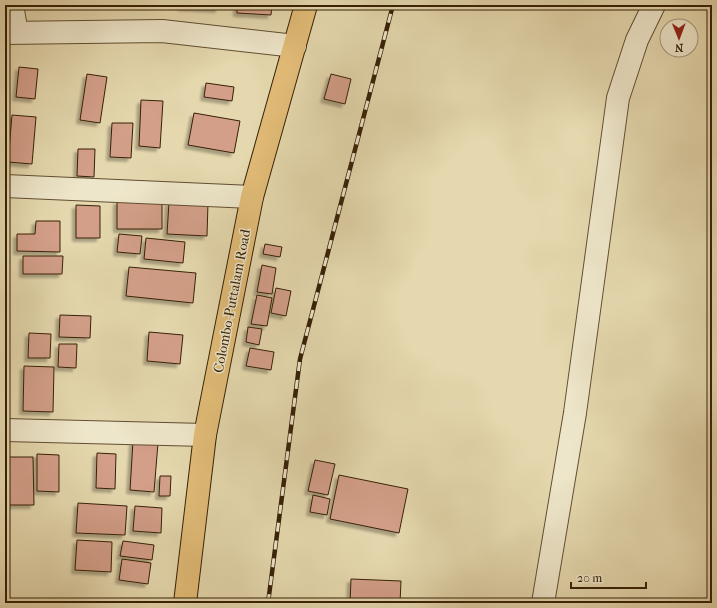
<svg xmlns="http://www.w3.org/2000/svg" width="717" height="608" font-family="'IM FELL French Canon',serif">
	<style>
		.building { fill: #d39f89; stroke: #362007; filter: url(#shadow) }
		.lines { fill: none; stroke-linecap: round; stroke-linejoin: round }
		.minor-casing { stroke: #624e31; stroke-width: 24 }
		.highway-casing { stroke: #362007; stroke-width: 24 }
		.minor { stroke: #eee6ca; stroke-width: 22 }
		.highway { stroke: #e2bc77; stroke-width: 22 }
		.rail-casing { stroke: #362007; stroke-width: 4.5 }
		.rail { stroke: #eee6ca; stroke-width: 3; stroke-dasharray: 9; stroke-linecap: butt }
		.labels { text-anchor: middle; dominant-baseline: central; stroke-width: 3; stroke-linejoin: round; paint-order: stroke }
		.street-label { font-size: 14px; fill: #362007; stroke: #eee6ca }
	</style>
	<defs>
		<filter id="shadow"><feDropShadow dx="-3.5" dy="3.5" stdDeviation="1" flood-color="#0004"/></filter>
	</defs>
	<rect width="100%" height="100%" fill="#e5d8ae"/>
	<filter id="stains"><feTurbulence type="fractalNoise" baseFrequency=".005" numOctaves="4"/><feColorMatrix values="0 0 0 0 .2 0 0 0 0 .09 0 0 0 0 .02 0 0 0 .5 -.17"/></filter>
	<radialGradient id="worn" r=".72"><stop offset=".6" stop-color="#630" stop-opacity="0"/><stop offset="1" stop-color="#630" stop-opacity=".3"/></radialGradient>
	<path class="building" d="M 181,5 L 219,5 L 219,9 L 181,7 Z
		M 237,5 L 272,5 L 271,15 L 237,13 Z
		M 19,67 L 38,69 L 35,99 L 16,97 Z
		M 87,74 L 107,77 L 100,123 L 80,120 Z
		M 331,74 L 351,79 L 345,104 L 324,99 Z
		M 206,83 L 234,87 L 232,101 L 204,97 Z
		M 141,100 L 163,101 L 160,148 L 139,146 Z
		M 194,113 L 240,121 L 234,153 L 188,145 Z
		M 12,115 L 36,117 L 32,164 L 8,162 Z
		M 112,123 L 133,123 L 131,158 L 110,157 Z
		M 78,149 L 95,149 L 94,177 L 77,176 Z
		M 117,201 L 162,202 L 162,229 L 117,229 Z
		M 169,202 L 208,203 L 207,236 L 167,234 Z
		M 76,205 L 100,206 L 100,238 L 76,238 Z
		M 36,221 L 60,221 L 60,252 L 17,251 L 17,234 L 35,234 Z
		M 119,234 L 142,236 L 140,254 L 117,252 Z
		M 146,238 L 185,242 L 183,263 L 144,259 Z
		M 265,244 L 282,247 L 280,257 L 263,254 Z
		M 23,256 L 63,256 L 62,274 L 23,274 Z
		M 262,265 L 276,268 L 272,294 L 257,292 Z
		M 129,267 L 196,273 L 193,303 L 126,296 Z
		M 276,288 L 291,291 L 286,316 L 271,313 Z
		M 257,295 L 272,298 L 267,326 L 251,324 Z
		M 60,315 L 91,316 L 90,338 L 59,337 Z
		M 248,327 L 262,329 L 259,345 L 246,342 Z
		M 149,332 L 183,335 L 180,364 L 147,361 Z
		M 29,333 L 51,334 L 50,358 L 28,358 Z
		M 59,344 L 77,344 L 76,368 L 58,367 Z
		M 250,348 L 274,352 L 271,370 L 246,366 Z
		M 5,358 L 8,358 L 7,412 L 5,412 Z
		M 24,366 L 54,367 L 53,412 L 23,411 Z
		M 133,441 L 158,443 L 154,492 L 130,490 Z
		M 97,453 L 116,454 L 115,489 L 96,488 Z
		M 37,454 L 59,455 L 59,492 L 37,491 Z
		M 6,457 L 33,457 L 34,505 L 7,505 Z
		M 315,460 L 335,464 L 328,495 L 308,491 Z
		M 339,475 L 408,489 L 399,533 L 330,519 Z
		M 160,476 L 171,476 L 170,496 L 159,496 Z
		M 313,495 L 330,499 L 327,515 L 310,512 Z
		M 78,503 L 127,506 L 125,535 L 76,533 Z
		M 135,506 L 162,508 L 161,533 L 133,531 Z
		M 77,540 L 112,542 L 111,572 L 75,570 Z
		M 123,541 L 154,545 L 152,560 L 120,556 Z
		M 122,559 L 151,563 L 148,584 L 119,580 Z
		M 351,579 L 401,581 L 400,603 L 350,603 Z
		M 33,602 L 131,602 L 131,603 L 33,603 Z"/>
	<g class="lines">
		<defs>
			<path id="minor" d="M 12,5 L 17,33
				M 5,33 L 162,31 L 295,46
				M 5,186 L 252,197
				M 5,430 L 205,435
				M 543,603 L 575,413 L 618,98 L 637,40 L 654,5"/>
			<path id="highway" d="M 185,603 L 205,435 L 252,197 L 306,5"/>
		</defs>
		<use href="#minor" class="minor-casing"/>
		<use href="#highway" class="highway-casing"/>
		<use href="#minor" class="minor"/>
		<use href="#highway" class="highway"/>
		<defs>
			<path id="rail" d="M 268,603 L 300,359 L 393,5"/>
		</defs>
		<use href="#rail" class="rail-casing"/>
		<use href="#rail" class="rail"/>
	</g>
	<g class="labels">
		<g class="street-label">
			<text transform="translate(232 301) rotate(-79)">Colombo-Puttalam Road</text>
		</g>
	</g>
	<rect width="717" height="608" fill="none" stroke="#e5d8ae" stroke-width="20"/>
	<rect x="6" y="6" width="705" height="596" fill="none" stroke="#362007" stroke-width="2"/>
	<rect x="10" y="10" width="697" height="588" fill="none" stroke="#362007"/>
	<g transform="translate(679 38) rotate(179)"><circle r="19" fill="#eee6ca" stroke="#a4977c"/>
	<path d="M0-3L7 15L0 10L-7 15Z" fill="#8f2418"/>
	<text y="-6" font-size="11" font-weight="bold" text-anchor="middle" fill="#362007">N</text>
	</g>
	<path d="M571 582v6h75v-6" fill="none" stroke="#362007" stroke-width="2"/>
	<text x="577" y="582" font-size="12" fill="#362007" stroke="#eee6ca" stroke-width="3" paint-order="stroke">20 m</text>
	<rect width="100%" height="100%" filter="url(#stains)"/>
	<rect width="100%" height="100%" fill="url(#worn)"/>
</svg>
